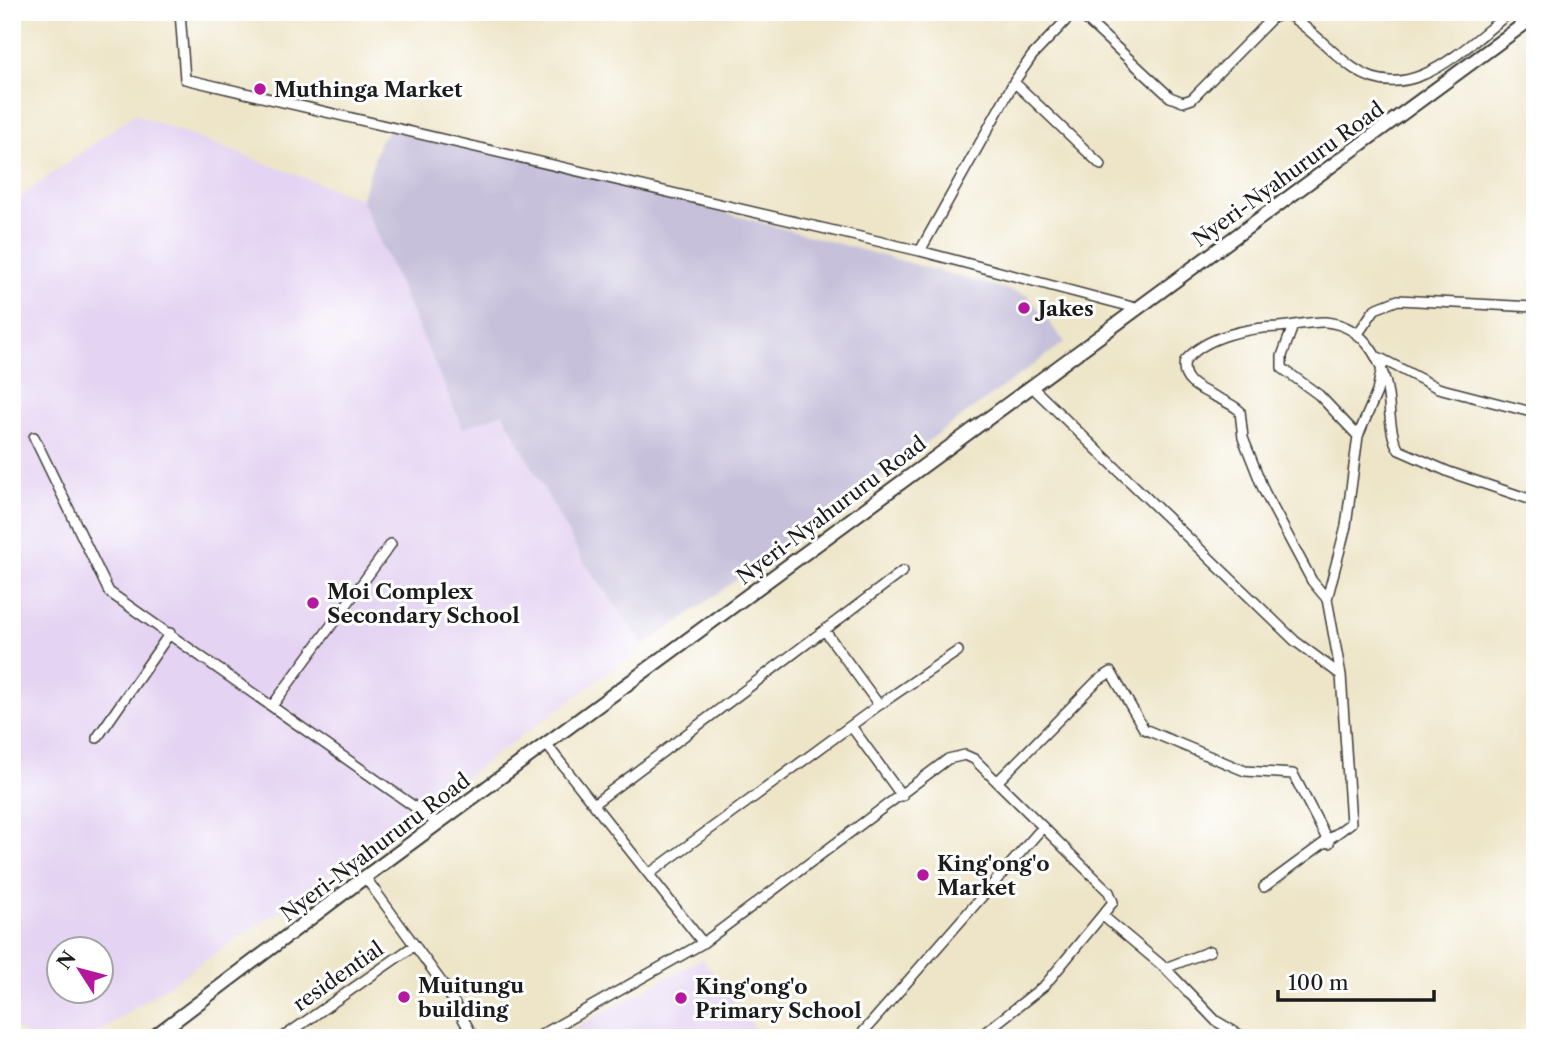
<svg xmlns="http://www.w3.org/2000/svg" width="1547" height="1050" font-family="'Libre Caslon Text',serif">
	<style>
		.built { fill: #e4d3f2; fill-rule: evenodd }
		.industrial { fill: #c6c0da }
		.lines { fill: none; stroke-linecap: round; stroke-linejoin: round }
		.street-casing { stroke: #3c3a36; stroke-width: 12 }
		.secondary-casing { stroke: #3c3a36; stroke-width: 16 }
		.street { stroke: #fff; stroke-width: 9 }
		.secondary { stroke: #fff; stroke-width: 12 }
		.poi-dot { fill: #b5179e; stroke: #fff; stroke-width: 2.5 }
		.labels { text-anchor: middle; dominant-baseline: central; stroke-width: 6; stroke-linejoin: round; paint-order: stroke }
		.poi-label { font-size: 21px; font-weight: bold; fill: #1c1c1c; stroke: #fff; text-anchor: start }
		.street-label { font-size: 21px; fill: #1c1c1c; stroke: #fff }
	</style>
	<rect width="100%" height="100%" fill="#fff"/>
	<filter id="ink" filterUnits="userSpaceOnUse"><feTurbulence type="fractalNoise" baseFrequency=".0143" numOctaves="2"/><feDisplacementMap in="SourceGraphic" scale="14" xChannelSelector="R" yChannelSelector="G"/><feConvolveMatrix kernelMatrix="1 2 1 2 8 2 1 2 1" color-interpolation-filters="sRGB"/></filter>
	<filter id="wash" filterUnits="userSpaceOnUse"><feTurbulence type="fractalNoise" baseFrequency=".00686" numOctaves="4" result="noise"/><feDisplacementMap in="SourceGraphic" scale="28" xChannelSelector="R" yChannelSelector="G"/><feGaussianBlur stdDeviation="1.57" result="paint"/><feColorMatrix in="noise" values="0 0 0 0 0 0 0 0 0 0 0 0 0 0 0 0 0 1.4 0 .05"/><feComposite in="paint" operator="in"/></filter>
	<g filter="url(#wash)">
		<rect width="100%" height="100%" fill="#eee5c8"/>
		<path class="built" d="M 134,114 L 361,199 L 463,427 L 503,413 L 582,559 L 645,646 L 304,894 L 90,1038 L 30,1038 L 12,1025 L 12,203 ZM 60,948 L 102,948 L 102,990 L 60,990 Z
			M 702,958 L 762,1038 L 557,1038 Z"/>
		<path class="industrial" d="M 395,123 L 1027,295 L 1065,342 L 645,646 L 582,559 L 503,413 L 463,428 L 361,199 L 380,141 Z"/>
	</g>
	<g filter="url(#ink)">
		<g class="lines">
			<defs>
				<path id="street" d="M 180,12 L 185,79 L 920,251 L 1136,308
					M 1078,12 L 1170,97 L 1183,102 L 1192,99 L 1272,18 L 1285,13 C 1310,27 1329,51 1353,68 C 1411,109 1465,46 1511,12
					M 1014,82 L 1101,165
					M 920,251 L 1014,82 L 1032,56 L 1074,12
					M 1293,326 L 1282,356 L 1282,368 L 1319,395 L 1358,436
					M 1357,335 L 1375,309 L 1398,300 L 1535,307
					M 1378,357 L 1438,388 L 1535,413
					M 1032,387 L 1295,641 L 1341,675
					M 34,437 L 109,592 L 439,824
					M 1327,599 L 1346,526 L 1358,436 L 1377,392 L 1382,367
					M 825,631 L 879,705
					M 272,706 L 391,544
					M 851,726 L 902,796
					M 97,738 L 170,633
					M 546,744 L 703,943 L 948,759 L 965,755 L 974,759 L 1109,892 L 1113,902 L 1045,985 L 978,1038
					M 997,782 L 1097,681 L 1111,672 L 1144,729 L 1245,771 L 1293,774 L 1329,843
					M 595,803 L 903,571
					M 649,874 L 879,705 L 958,651
					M 365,877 L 445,987 L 474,1038
					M 1264,887 L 1351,823 L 1341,675 L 1327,599 L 1312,581 L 1264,491 L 1243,438 L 1240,411 C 1222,394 1177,390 1185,361 C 1206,336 1247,328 1278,327 C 1293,326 1311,321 1326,322 C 1368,326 1386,367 1389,404 C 1390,417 1391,439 1399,450 L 1449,472 L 1535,501
					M 1103,916 L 1165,968 L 1216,1021 L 1245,1038
					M 1165,968 L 1210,951
					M 282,1038 L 415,945
					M 536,1038 L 703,943
					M 858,1038 L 1043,827"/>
				<path id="secondary" d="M 152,1038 L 365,877 L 1535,16"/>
			</defs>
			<use href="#street" class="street-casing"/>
			<use href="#secondary" class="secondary-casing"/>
			<use href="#street" class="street"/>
			<use href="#secondary" class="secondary"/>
		</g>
	</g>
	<g class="poi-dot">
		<circle cx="260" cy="89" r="7"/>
		<circle cx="1024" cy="308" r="7"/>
		<circle cx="313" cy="603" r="7"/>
		<circle cx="923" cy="875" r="7"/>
		<circle cx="404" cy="997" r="7"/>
		<circle cx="681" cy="998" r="7"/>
	</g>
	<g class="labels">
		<g class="poi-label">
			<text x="274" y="89">Muthinga Market</text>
			<text x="1038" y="308">Jakes</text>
			<text x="327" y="591">Moi Complex<tspan x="327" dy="24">Secondary School</tspan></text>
			<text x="937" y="863">King'ong'o<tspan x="937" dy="24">Market</tspan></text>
			<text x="418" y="985">Muitungu<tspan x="418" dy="24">building</tspan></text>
			<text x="695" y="986">King'ong'o<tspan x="695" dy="24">Primary School</tspan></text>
		</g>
		<g class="street-label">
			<text transform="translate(1288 174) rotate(-36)">Nyeri-Nyahururu Road</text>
			<text transform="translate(831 510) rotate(-37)">Nyeri-Nyahururu Road</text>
			<text transform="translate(375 847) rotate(-37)">Nyeri-Nyahururu Road</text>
			<text transform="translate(338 976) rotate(-35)">residential</text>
		</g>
	</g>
	<rect width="1547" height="1050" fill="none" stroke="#fff" stroke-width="42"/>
	<g transform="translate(80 970) rotate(306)"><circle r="33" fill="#ffffff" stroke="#a4a4a4" stroke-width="2"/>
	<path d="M0-5L12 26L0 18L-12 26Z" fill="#b5179e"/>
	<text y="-10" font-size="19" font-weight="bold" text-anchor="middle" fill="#1c1c1c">N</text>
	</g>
	<path d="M1278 990v10h156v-10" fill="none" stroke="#1c1c1c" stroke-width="3.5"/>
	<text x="1288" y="990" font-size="21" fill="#1c1c1c" stroke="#ffffff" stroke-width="5" paint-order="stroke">100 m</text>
</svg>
